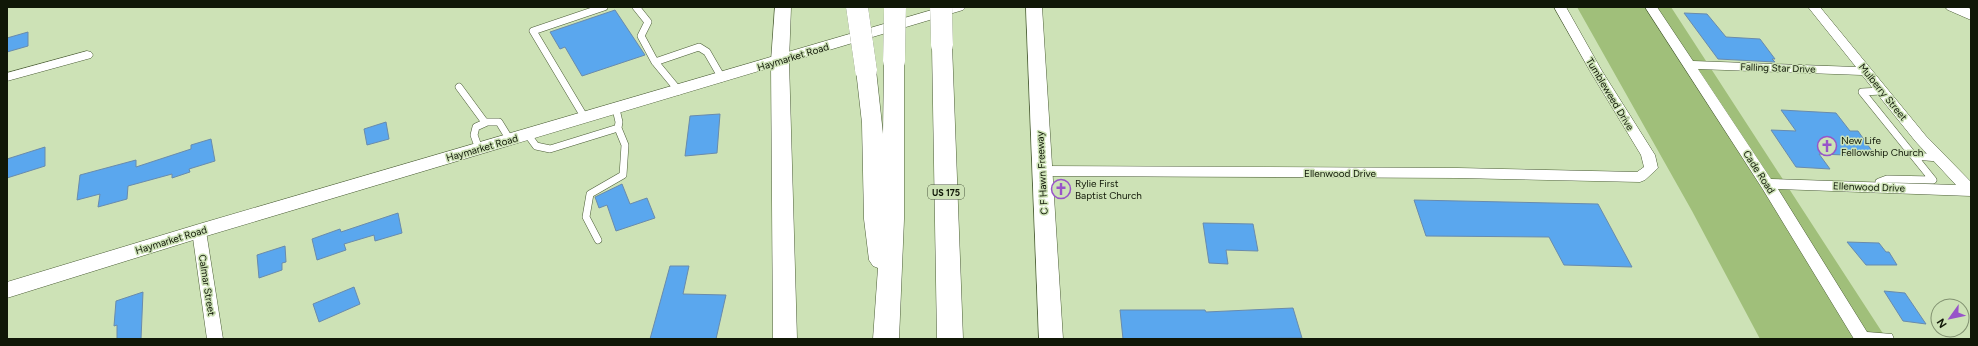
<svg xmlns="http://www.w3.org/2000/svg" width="1978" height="346" font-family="Figtree,sans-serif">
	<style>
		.green { fill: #a0bf7a }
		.building { fill: #5aa7ee; stroke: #698bac }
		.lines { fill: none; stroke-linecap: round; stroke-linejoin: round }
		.service-casing { stroke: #4c5e37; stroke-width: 8 }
		.minor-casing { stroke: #4c5e37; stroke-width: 1 }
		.tertiary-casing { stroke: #4c5e37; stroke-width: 1 }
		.secondary-casing { stroke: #4c5e37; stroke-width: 1 }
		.motorway-casing { stroke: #4c5e37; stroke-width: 1 }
		.service { stroke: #fff; stroke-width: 7 }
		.minor { fill: #fff; fill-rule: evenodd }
		.tertiary { fill: #fff; fill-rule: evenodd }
		.secondary { fill: #fff; fill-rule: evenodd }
		.motorway { fill: #fff; fill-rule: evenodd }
		.motorway-bridge-casing { stroke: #4c5e37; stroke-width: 22; stroke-linecap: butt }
		.motorway-bridge { stroke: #fff; stroke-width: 22 }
		.labels { text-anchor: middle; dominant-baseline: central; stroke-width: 3; stroke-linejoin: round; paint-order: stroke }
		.shield { fill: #cde2b6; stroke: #49543c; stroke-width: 1 }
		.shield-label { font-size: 9px; font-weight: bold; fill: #101707 }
		.street-label { font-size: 10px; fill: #101707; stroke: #cde2b6 }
		.poi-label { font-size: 10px; fill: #101707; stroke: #cde2b6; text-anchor: start }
	</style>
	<rect width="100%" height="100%" fill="#cde2b6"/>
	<path class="green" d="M 1577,7 L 1671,7 L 1882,332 L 1888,339 L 1760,339 L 1692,211 Z"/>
	<path class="building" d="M 615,10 L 645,55 L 582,76 L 565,47 L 560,49 L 550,32 Z
		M 1684,13 L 1707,14 L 1726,37 L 1760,39 L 1775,59 L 1772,59 L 1775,62 L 1718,59 Z
		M 28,32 L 28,46 L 7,52 L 7,38 Z
		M 1781,110 L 1836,113 L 1850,131 L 1858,131 L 1872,151 L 1868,151 L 1872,156 L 1819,154 L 1830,169 L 1796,167 L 1771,130 L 1796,131 Z
		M 720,114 L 717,153 L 685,156 L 690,116 Z
		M 386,122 L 389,139 L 367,145 L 364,129 Z
		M 211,139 L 215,161 L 189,169 L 190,172 L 172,178 L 172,174 L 128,186 L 127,199 L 98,207 L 100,194 L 77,200 L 80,175 L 136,160 L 136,167 L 191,149 L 191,145 Z
		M 45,147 L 45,166 L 7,178 L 7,159 Z
		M 622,184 L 630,204 L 647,198 L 655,218 L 616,231 L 607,205 L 599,208 L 595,197 Z
		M 1414,200 L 1598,204 L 1632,267 L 1564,265 L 1549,237 L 1426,236 Z
		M 398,213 L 402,233 L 375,241 L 374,235 L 344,244 L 346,250 L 317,260 L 312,239 L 340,229 L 341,232 Z
		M 1203,223 L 1253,224 L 1258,251 L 1226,250 L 1228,264 L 1209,263 Z
		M 1847,242 L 1879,243 L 1886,252 L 1889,252 L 1897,265 L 1866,265 Z
		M 285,246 L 286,262 L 282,263 L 282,270 L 259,278 L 257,255 Z
		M 670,266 L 689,266 L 683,294 L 726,295 L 716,339 L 650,339 Z
		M 354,287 L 360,304 L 319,322 L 313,304 Z
		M 1884,291 L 1905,293 L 1926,324 L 1903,321 Z
		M 143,292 L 141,339 L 117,339 L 117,325 L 114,326 L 116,301 Z
		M 1293,308 L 1302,338 L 1123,339 L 1120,310 L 1205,310 L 1206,312 Z"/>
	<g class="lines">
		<defs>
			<path id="service" d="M 636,7 L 648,22 L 641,36 L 655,62 L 679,91
				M 655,62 L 699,47 L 707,52 L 722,78
				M 459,87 L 484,121
				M 1882,91 L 1862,92 L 1933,180 L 1887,179 L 1879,182 L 1884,188
				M 585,118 L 533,31 L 604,7
				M 528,135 L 536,146 L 550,149 L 618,128 L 619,122 L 616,109
				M 479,149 L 474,135 L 476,127 L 487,122 L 499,122 L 510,140
				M 1915,156 L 1938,158
				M 598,240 L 586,217 L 590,194 L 623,175 L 625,145 L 618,128"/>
			<path id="minor" d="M 1554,7 L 1566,7 L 1602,71 L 1655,155 L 1658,168 L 1645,180 L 1640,182 L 1458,178 L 1041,176 L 1036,174 L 1034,171 L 1036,168 L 1041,166 L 1458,168 L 1637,172 L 1644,167 L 1641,155 L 1590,71 Z
				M 1645,7 L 1657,7 L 1693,61 L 1856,67 L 1808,7 L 1820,7 L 1926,136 L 1971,182 L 1971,196 L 1778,189 L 1867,332 L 1892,334 L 1894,339 L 1854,339 L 1762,188 ZM 1698,69 L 1862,75 L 1916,142 L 1956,185 L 1771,179 Z
				M 87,51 L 91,52 L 93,55 L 91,58 L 7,81 L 7,73 Z
				M 199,226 L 204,227 L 206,231 L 223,339 L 207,339 L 192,231 L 194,227 Z"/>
			<path id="tertiary" d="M 942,7 L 966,7 L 963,10 L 203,237 L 7,298 L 7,282 L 199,224 Z
				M 1945,7 L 1966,7 L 1971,9 L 1971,20 L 1948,10 Z"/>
			<path id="secondary" d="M 775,7 L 791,7 L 789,61 L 797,339 L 773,339 L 771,61 Z
				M 1026,7 L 1042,7 L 1063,339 L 1039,339 Z"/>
			<path id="motorway" d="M 942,39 L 949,41 L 952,45 L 963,339 L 937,339 L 932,45 L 935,41 Z
				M 894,55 L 901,57 L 904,61 L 904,219 L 899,339 L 873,339 L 878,268 L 873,266 L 869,260 L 864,219 L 862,123 L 856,70 L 859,66 L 866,64 L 873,66 L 876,70 L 883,134 L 884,61 L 887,57 Z"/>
		</defs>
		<use href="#service" class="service-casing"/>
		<use href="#minor" class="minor-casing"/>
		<use href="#tertiary" class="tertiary-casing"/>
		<use href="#secondary" class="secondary-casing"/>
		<use href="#motorway" class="motorway-casing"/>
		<use href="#service" class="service"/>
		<use href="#minor" class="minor"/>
		<use href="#tertiary" class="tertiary"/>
		<use href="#secondary" class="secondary"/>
		<use href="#motorway" class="motorway"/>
		<defs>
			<path id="motorway-bridge" d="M 857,7 L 866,70
				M 941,7 L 942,45
				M 894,61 L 895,7"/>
		</defs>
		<use href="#motorway-bridge" class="motorway-bridge-casing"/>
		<use href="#motorway-bridge" class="motorway-bridge"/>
	</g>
	<defs>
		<symbol id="church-ring" viewBox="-11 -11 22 22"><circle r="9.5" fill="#cde2b6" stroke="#9854c9" stroke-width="1.5"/><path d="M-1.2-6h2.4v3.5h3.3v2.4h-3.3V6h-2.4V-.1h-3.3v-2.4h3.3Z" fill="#9854c9"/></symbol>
	</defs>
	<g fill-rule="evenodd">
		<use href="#church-ring" x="1816" y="135" width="22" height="22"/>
		<use href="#church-ring" x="1050" y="178" width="22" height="22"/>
	</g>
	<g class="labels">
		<rect class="shield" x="928" y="185" width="36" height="14" rx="3"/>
		<g class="shield-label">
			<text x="946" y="192">US 175</text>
		</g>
		<g class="street-label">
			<text transform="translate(793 57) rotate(-17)">Haymarket Road</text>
			<text transform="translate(1778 68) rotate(2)">Falling Star Drive</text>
			<text transform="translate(1883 92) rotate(51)">Mulberry Street</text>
			<text transform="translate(1610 94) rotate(59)">Tumbleweed Drive</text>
			<text transform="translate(482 148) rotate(-16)">Haymarket Road</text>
			<text transform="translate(1759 172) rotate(57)">Cade Road</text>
			<text transform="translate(1042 173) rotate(-93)">C F Hawn Freeway</text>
			<text x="1340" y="173">Ellenwood Drive</text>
			<text transform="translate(1869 187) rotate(2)">Ellenwood Drive</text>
			<text transform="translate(171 240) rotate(-17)">Haymarket Road</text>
			<text transform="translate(207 285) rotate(81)">Calmar Street</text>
		</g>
		<g class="poi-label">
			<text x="1841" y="140">New Life<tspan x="1841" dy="12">Fellowship Church</tspan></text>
			<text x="1075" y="183">Rylie First<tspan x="1075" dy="12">Baptist Church</tspan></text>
		</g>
	</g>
	<rect width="1978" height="346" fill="none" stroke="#101707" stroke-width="16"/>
	<g transform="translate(1950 318) rotate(237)"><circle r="19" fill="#cde2b6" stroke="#819170"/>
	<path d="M0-3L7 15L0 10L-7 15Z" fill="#9854c9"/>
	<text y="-6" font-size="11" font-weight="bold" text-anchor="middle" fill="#101707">N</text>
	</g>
</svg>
